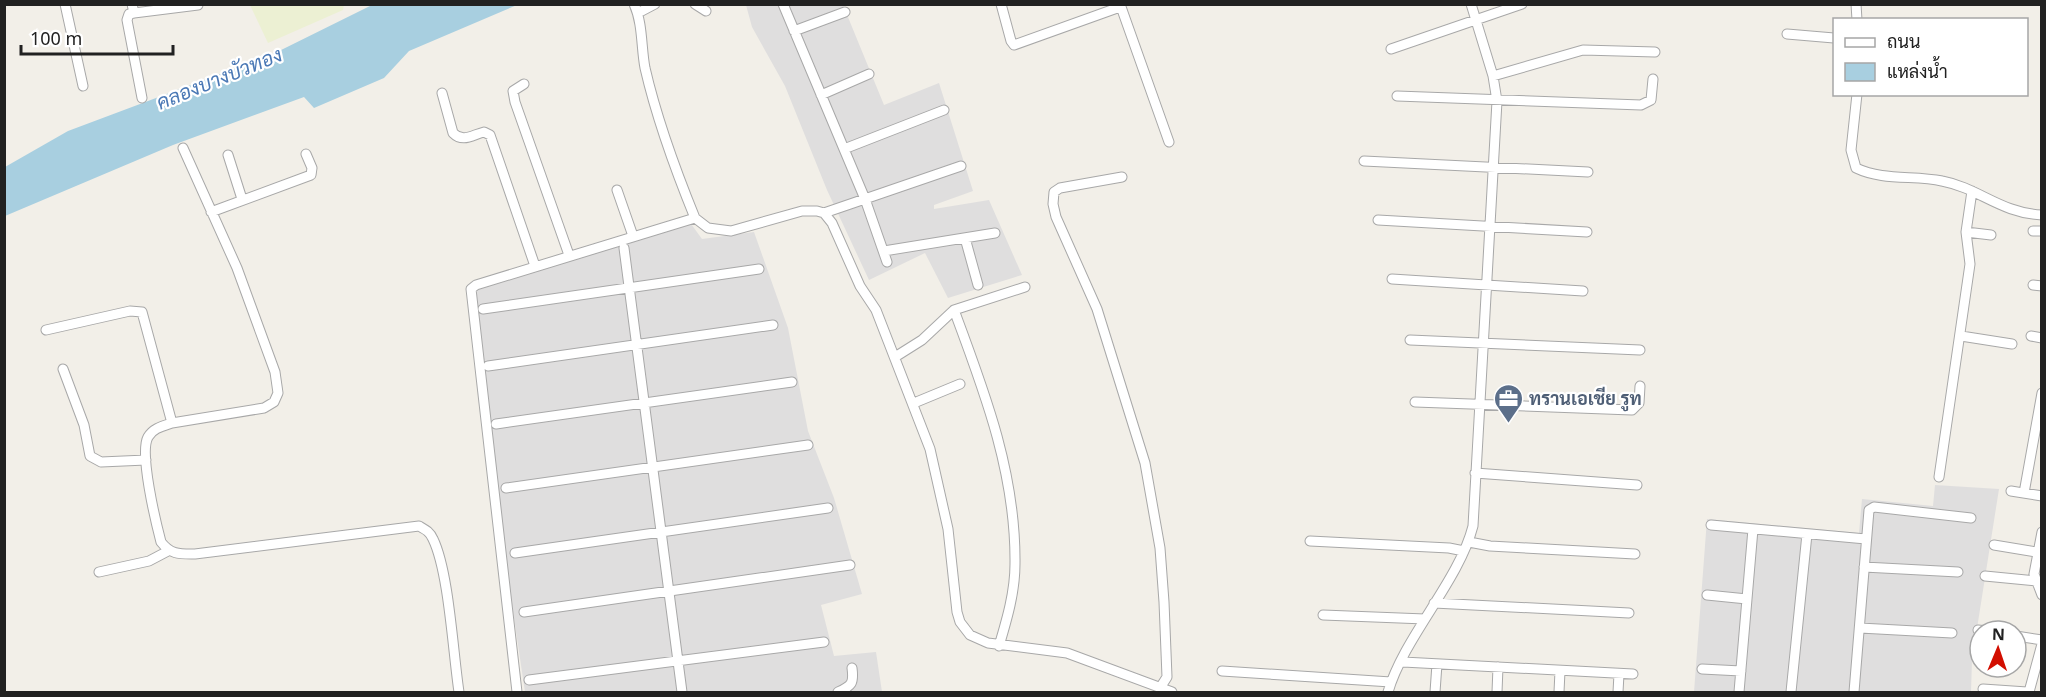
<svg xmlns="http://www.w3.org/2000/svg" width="2046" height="697" font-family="'Noto Sans',Sarabun,sans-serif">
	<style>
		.residential { fill: #dfdede }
		.farmland { fill: #ecf0d3 }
		.water { fill: #a8cfe0 }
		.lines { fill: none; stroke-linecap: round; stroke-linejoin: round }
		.street-casing { stroke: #a8a8a8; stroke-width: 11 }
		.street { stroke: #fff; stroke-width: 9 }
		.labels { text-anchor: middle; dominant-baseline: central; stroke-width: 4.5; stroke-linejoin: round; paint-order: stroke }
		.service-label { font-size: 18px; font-weight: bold; fill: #4e5e75; stroke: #fff; text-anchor: start }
		.water-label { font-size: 20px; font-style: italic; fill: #4a78b5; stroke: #fff }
	</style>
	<rect width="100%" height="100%" fill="#f2efe8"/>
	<path class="residential" d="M 746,5 L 843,5 L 884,105 L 939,83 L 973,191 L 934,205 L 934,209 L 989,200 L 1022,275 L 948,298 L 925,253 L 869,280 L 827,190 L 785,86 L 752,27 Z
		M 686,217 L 702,239 L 754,232 L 788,328 L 808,431 L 834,498 L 862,594 L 821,605 L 834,656 L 876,652 L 882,692 L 525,692 L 492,470 L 475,282 Z
		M 1935,485 L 1999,489 L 1972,660 L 1971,692 L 1694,692 L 1707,519 L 1859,533 L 1862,499 L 1933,506 Z"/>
	<path class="farmland" d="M 250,5 L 344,5 L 343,10 L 268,43 Z"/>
	<path class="water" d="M 372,5 L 517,5 L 409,51 L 384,78 L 314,108 L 304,97 L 173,145 L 5,216 L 5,167 L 68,131 L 271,55 Z"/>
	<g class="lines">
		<defs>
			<path id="street" d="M 65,4 L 83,86
				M 132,4 L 134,13 L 129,14 L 127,20 L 142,98
				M 634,4 C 643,24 641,47 645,68 C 657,120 675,169 695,218 L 708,228 L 731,231 L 802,211 L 817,211 L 824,213 L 832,223 L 860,286 L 876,310 L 930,449 L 948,529 L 957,612 L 960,622 L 970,635 L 988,643 L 1067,653 L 1172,692
				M 695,4 L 706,11
				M 783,4 L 865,199 L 887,262
				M 1001,4 L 1011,41 L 1014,45 L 1120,7
				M 1120,4 L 1169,142
				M 1856,4 L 1857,20
				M 134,13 L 198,5
				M 638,13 L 655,4
				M 794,31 L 845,12
				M 1787,34 L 1834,38
				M 1391,49 L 1522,4
				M 1493,76 L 1583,50 L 1655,52
				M 524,84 L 513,91 L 515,102 L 569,255
				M 442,93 L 453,133 C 463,143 472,135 484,132 L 490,135 L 535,266
				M 1857,94 L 1851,150 L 1856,168 C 1883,181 1914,175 1942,181 C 1979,188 2000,213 2042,215
				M 821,95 L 869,74
				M 1397,96 L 1641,105 L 1651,100 L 1653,79
				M 183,148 L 237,268 L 275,372 L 278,393 L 274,402 L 264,408 L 172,423 C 163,426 153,428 148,437 C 139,453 156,523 161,542 C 171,555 180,554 195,554 L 419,526 C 426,530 430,532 433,539 C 449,572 453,653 459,692
				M 844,149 L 944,110
				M 228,155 L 242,199
				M 1364,161 L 1588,172
				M 1122,177 L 1060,188 L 1054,192 L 1053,204 L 1056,217 L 1097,309 L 1145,463 L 1160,548 L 1164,602 L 1167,677 L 1160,688
				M 617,190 L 633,236
				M 211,212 L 311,175 L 312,168 L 306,154
				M 824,213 L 961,166
				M 1378,220 L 1587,232
				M 2033,231 L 2042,231
				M 1966,232 L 1991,235
				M 965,238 L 978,285
				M 624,248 L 682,692
				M 884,251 L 995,233
				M 1392,279 L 1583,291
				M 2033,285 L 2042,286
				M 483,309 L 759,269
				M 954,310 C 985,393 1016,474 1015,564 C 1015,592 1007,619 999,646
				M 46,330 L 130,311 L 142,312 L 172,423
				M 1961,336 L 2012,344
				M 2031,336 L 2042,338
				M 1410,340 L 1640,350
				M 895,357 L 922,340 L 954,310 L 1025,287
				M 488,366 L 773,325
				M 63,369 L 84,425 L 90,456 L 101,462 L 146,460
				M 1415,402 L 1632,410 L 1639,403 L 1640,386
				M 914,403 L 960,384
				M 496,424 L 792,382
				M 1475,473 L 1637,485
				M 1939,477 L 1970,264 L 1966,232 L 1972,191
				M 506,488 L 808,445
				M 2011,491 L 2042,496
				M 2024,493 L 2042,393
				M 1711,525 L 1866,539
				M 2042,532 L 2034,574 L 2042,595
				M 1310,541 L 1449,548 L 1464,551
				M 1469,542 L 1490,546 L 1635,554
				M 1994,545 L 2042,553
				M 515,553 L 828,508
				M 1864,567 L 1958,572
				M 99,572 L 149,561 L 168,551
				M 1985,576 L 2036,581
				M 1707,595 L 1747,599
				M 1434,603 L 1629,613
				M 524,612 L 850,565
				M 1323,615 L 1425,619
				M 1860,628 L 1952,633
				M 1978,630 L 1987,631
				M 2016,636 L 2042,640
				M 1403,662 L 1633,674
				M 1702,669 L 1741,671
				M 1222,671 L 1391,682
				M 529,680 L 824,642
				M 1983,689 L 2027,692
				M 517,692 L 471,289 L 476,285 L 695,218
				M 838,692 C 852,686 854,683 852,668
				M 1388,692 C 1404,637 1459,581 1473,526 L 1497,101 L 1493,76 L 1471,4
				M 1435,692 L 1437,664
				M 1497,692 L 1498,667
				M 1559,692 L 1560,671
				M 1618,692 L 1619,674
				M 1739,692 L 1753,529
				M 1791,692 L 1807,534
				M 1854,692 L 1869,510 L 1874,507 L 1971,518
				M 2029,692 L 2042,644"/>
		</defs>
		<use href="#street" class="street-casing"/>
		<use href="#street" class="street"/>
	</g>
	<defs>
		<symbol id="office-pin" viewBox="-11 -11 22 30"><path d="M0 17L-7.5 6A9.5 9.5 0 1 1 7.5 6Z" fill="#5c6f8a" stroke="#fff"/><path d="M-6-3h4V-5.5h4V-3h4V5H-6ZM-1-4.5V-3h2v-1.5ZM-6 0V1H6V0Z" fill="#fff"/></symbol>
	</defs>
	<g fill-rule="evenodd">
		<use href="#office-pin" x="1492" y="382" width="33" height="45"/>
	</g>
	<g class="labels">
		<g class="service-label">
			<text x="1529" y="398">ทรานเอเชีย รูท</text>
		</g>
		<g class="water-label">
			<text transform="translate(219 78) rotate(-22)">คลองบางบัวทอง</text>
		</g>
	</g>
	<rect width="2046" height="697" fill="none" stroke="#212121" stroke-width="12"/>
	<rect x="1833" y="18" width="195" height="78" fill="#ffffff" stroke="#a6a6a6" stroke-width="1.5"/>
	<rect x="1845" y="38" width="30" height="9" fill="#ffffff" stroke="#a6a6a6" stroke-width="1.5"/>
	<text x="1887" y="48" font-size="18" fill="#212121">ถนน</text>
	<rect x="1845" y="63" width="30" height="18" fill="#a8cfe0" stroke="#a6a6a6" stroke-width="1.5"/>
	<text x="1887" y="78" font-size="18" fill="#212121">แหล่งน้ำ</text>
	<g transform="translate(1998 649) rotate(2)"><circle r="28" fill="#ffffff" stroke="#a6a6a6" stroke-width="1.5"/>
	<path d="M0-4.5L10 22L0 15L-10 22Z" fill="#d20e00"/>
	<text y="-9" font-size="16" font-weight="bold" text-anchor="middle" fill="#212121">N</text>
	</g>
	<path d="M21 45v9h152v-9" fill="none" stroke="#212121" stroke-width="3"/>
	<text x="30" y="45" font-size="18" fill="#212121" stroke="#ffffff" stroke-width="4.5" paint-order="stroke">100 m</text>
</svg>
